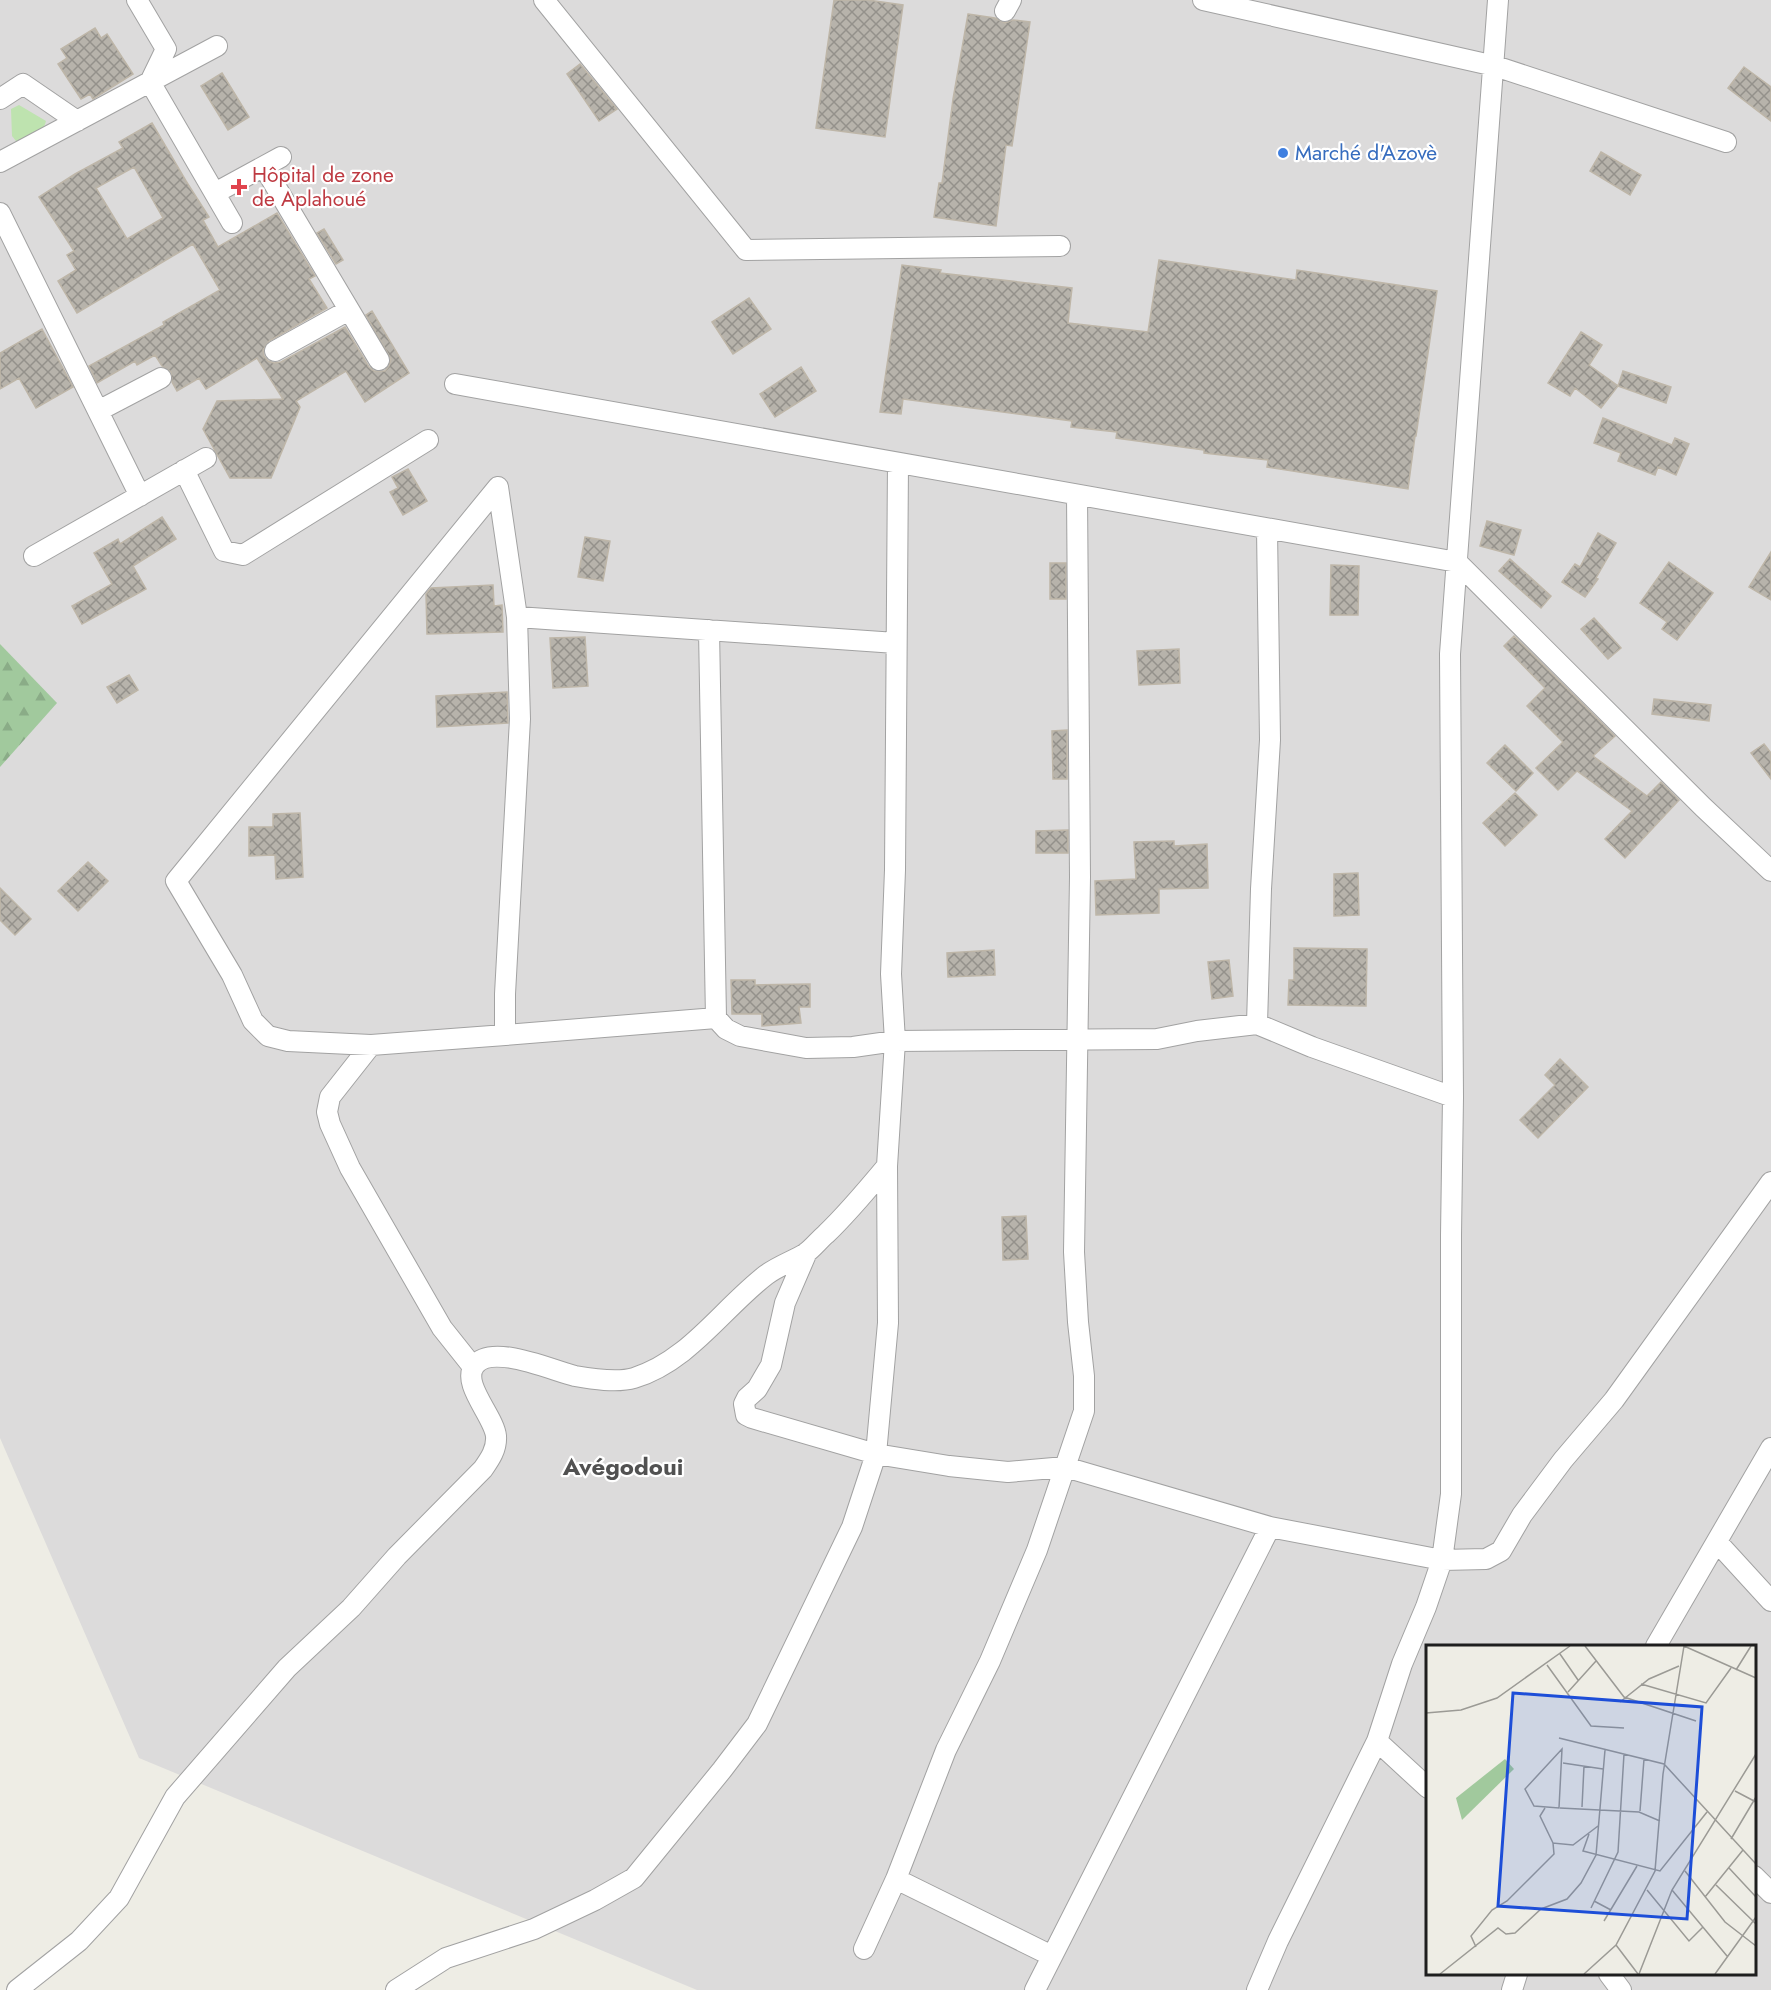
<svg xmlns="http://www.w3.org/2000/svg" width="1771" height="1990" font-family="Jost,sans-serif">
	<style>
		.residential { fill: #dcdbdb; fill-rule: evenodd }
		.grass { fill: #bee3af }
		.forest { fill: url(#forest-firs) }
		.building { fill: url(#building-cross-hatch); stroke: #beb6a8; stroke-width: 1.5; fill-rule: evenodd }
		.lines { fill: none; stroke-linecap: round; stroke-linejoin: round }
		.minor-casing { stroke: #a2a2a2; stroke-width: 22 }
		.minor { stroke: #fff; stroke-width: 20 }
		.shop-dot { fill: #3f7fe0; stroke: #fff; stroke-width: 2 }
		.health-dot { fill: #e0444e; stroke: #fff; stroke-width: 2 }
		.labels { text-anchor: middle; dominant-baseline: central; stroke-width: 4.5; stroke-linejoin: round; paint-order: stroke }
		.shop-label { font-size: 21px; fill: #366cbe; stroke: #fff; text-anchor: start }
		.health-label { font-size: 21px; fill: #be3a42; stroke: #fff; text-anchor: start }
		.quarter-label { font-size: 24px; font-weight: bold; fill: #515151; stroke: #fff }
		.inset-road { fill: none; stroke: #9b9a95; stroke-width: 1.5 }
		.view { fill: #1d4ed8; fill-opacity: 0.15; stroke: #1d4ed8; stroke-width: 3 }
		.inset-edge { fill: none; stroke: #1e1e1e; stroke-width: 3 }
	</style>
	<defs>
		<pattern id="forest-firs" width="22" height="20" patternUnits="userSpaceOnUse" patternTransform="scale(1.5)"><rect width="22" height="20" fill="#a1c99d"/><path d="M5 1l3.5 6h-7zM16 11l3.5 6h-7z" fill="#8aac87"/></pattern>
		<pattern id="building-cross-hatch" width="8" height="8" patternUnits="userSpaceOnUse" patternTransform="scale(1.5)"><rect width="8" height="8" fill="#b7b3ab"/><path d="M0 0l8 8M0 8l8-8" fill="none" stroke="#94918b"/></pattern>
	</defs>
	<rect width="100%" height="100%" fill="#eeede5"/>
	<path class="residential" d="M 0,0 L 1771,0 L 1771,1990 L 697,1990 L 139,1758 L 0,1438 ZM 1428,1646 L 1754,1646 L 1754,1974 L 1428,1974 Z"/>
	<path class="grass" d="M 19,105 L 46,121 C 43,134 29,142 16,141 L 12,136 L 11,109 Z"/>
	<path class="forest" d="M 0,644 L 57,703 L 0,767 Z"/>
	<path class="building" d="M 834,0 L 868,0 L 903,5 L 885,137 L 816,128 Z
		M 968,14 L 995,18 L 1005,23 L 1013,20 L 1030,22 L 1012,146 L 1006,145 L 996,226 L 934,217 L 939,183 L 942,183 L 953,99 Z
		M 95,28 L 101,38 L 107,34 L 133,74 L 93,99 L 90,94 L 81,99 L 58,64 L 67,58 L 61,49 Z
		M 580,64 L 617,109 L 599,121 L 567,74 Z
		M 1744,67 L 1771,87 L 1771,121 L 1728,88 Z
		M 222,73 L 249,117 L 228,130 L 201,86 Z
		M 152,123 L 186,181 L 209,217 L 203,220 L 218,247 L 277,213 L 315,276 L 309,279 L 327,308 L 269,341 L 263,350 L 264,356 L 268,361 L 274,363 L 281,362 L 345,327 L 369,367 L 374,371 L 385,371 L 389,366 L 391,359 L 366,315 L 372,311 L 409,373 L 365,402 L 346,371 L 296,401 L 300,407 L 271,478 L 230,478 L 203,429 L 217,401 L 283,399 L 257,358 L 206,389 L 199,378 L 177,391 L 172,382 L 171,372 L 162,366 L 155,355 L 137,365 L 135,361 L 97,383 L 89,366 L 164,325 L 163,322 L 220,290 L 193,244 L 77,313 L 58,281 L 76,270 L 67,255 L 74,251 L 39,197 L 75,174 L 123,148 L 119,142 ZM 134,167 L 163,218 L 127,239 L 96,188 Z
		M 1601,152 L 1641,175 L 1630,195 L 1590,171 Z
		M 324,229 L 343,260 L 336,264 L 317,233 Z
		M 1159,260 L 1296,280 L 1297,270 L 1437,291 L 1416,436 L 1415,436 L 1408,489 L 1267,467 L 1268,460 L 1204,453 L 1204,450 L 1116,438 L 1117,432 L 1071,427 L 1072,421 L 903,399 L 901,414 L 880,412 L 902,265 L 941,270 L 940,273 L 1072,288 L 1068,323 L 1148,332 Z
		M 749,298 L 771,329 L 733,354 L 712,322 Z
		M 42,329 L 73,387 L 36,408 L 19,378 L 0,389 L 0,353 Z
		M 1581,332 L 1602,345 L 1589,365 L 1618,386 L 1601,408 L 1575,388 L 1570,396 L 1548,383 Z
		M 801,367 L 816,391 L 775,417 L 760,394 Z
		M 1623,371 L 1671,387 L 1666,403 L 1618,386 Z
		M 1603,418 L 1672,445 L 1675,438 L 1689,444 L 1676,475 L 1658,467 L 1655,475 L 1618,461 L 1621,453 L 1594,443 Z
		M 408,469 L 427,501 L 403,515 L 390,492 L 398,488 L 392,477 Z
		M 162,517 L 176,539 L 133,566 L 146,589 L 82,624 L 72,606 L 112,584 L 94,553 L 118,539 L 120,544 Z
		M 1487,521 L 1521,530 L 1514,555 L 1480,546 Z
		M 1598,533 L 1616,543 L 1596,578 L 1598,579 L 1585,597 L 1562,582 L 1575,564 L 1580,567 Z
		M 585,537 L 610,541 L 603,581 L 578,577 Z
		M 1771,552 L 1771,600 L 1749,587 Z
		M 1510,559 L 1551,596 L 1541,608 L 1499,571 Z
		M 1669,562 L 1713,593 L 1677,640 L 1662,629 L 1667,622 L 1640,603 Z
		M 1050,563 L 1066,563 L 1066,599 L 1050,599 Z
		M 1331,565 L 1359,566 L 1358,615 L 1330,615 Z
		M 493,585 L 494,606 L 502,605 L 503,632 L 427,634 L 426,594 L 431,588 Z
		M 1594,618 L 1621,648 L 1608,659 L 1581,629 Z
		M 1514,636 L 1615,736 L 1593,756 L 1647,796 L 1661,782 L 1679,800 L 1625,858 L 1605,839 L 1632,811 L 1577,771 L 1558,790 L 1536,768 L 1563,742 L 1527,706 L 1545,688 L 1504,646 Z
		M 585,637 L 588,686 L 553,688 L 550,638 Z
		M 1179,649 L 1180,683 L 1139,685 L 1137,651 Z
		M 129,675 L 138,690 L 117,703 L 107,687 Z
		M 507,692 L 508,723 L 437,727 L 436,696 Z
		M 1654,699 L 1711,705 L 1709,721 L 1652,714 Z
		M 1067,730 L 1067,779 L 1053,779 L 1052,731 Z
		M 1764,744 L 1771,753 L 1771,779 L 1751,753 Z
		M 1505,745 L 1533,773 L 1516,791 L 1487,763 Z
		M 1515,793 L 1537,815 L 1505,846 L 1483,823 Z
		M 300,813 L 303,877 L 276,879 L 275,855 L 249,856 L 249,827 L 273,827 L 273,814 Z
		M 1068,830 L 1068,853 L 1036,853 L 1036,831 Z
		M 1174,841 L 1174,846 L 1207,844 L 1208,888 L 1159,889 L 1159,913 L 1096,915 L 1095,881 L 1136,879 L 1134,842 Z
		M 88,862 L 108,881 L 78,911 L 58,891 Z
		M 1358,873 L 1359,915 L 1334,916 L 1334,874 Z
		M 0,888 L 31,919 L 15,935 L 0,920 Z
		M 1294,948 L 1367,949 L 1366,1006 L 1288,1005 L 1289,980 L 1294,980 Z
		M 994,950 L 995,975 L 948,977 L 947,953 Z
		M 1229,960 L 1233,996 L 1212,999 L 1208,962 Z
		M 731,980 L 755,980 L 755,985 L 810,984 L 810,1007 L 799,1007 L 801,1023 L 762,1026 L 762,1014 L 732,1014 Z
		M 1560,1059 L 1588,1087 L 1538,1138 L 1520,1120 L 1555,1085 L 1545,1075 Z
		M 1026,1216 L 1028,1259 L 1003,1260 L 1002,1217 Z"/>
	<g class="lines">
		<defs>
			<path id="minor" d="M 137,0 L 166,49 L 150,82 L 232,223
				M 544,0 L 746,250 L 1060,246
				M 1203,0 L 1495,66 L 1726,142
				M 1005,11 L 1011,0
				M 0,99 L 23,84 L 77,121
				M 0,162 L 217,46
				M 264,167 L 379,360
				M 215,193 L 281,157
				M 0,213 L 140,496
				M 275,351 L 349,310
				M 455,384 L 1457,562 L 1703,807 L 1771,871
				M 98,411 L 161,378
				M 184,470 L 224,551 L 243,555 L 428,440
				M 498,487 L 517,617 L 520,719 L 505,994 L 505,1035 L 371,1045 L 288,1041 L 268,1036 L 253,1021 L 232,975 L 176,881 Z
				M 34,556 L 206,458
				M 517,617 L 896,643
				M 709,630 L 716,1018 L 726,1029 L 740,1036 L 806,1048 L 853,1047 L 895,1041 L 1157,1039 L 1197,1031 L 1257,1024 L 1312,1047 L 1453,1097
				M 1257,1024 L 1261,889 L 1270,740 L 1267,529
				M 505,1035 L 716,1018
				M 371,1045 L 330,1097 L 327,1112 L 330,1124 L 350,1168 L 442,1328 L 473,1367
				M 807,1252 L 785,1303 L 771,1365 L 757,1389 L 747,1398 L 744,1404 L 746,1415 L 752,1418 L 876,1454 L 949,1466 L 1008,1472 L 1065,1467 L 1270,1527 L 1442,1560 L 1486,1559 L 1501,1551 L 1522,1515 L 1563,1460 L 1614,1400 L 1771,1182
				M 1717,1542 L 1771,1601
				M 1656,1646 L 1771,1448
				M 1377,1741 L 1428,1788
				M 1754,1876 L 1771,1893
				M 896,1879 L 1052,1956
				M 864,1949 L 896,1879 L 946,1750 L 990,1661 L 1037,1550 L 1084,1411 L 1084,1376 L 1078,1322 L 1074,1252 L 1080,877 L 1077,495
				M 1609,1974 L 1621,1990
				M 17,1990 L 79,1941 L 119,1898 L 175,1797 L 287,1668 L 351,1608 L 397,1556 L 483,1469 C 490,1459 497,1449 496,1436 C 494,1416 460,1383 475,1365 C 492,1343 553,1371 575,1376 C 592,1379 617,1383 634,1378 C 689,1361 722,1309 766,1275 C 778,1266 793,1261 806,1253 C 813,1248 819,1240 826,1234 C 848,1213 867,1190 887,1166
				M 396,1990 L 446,1958 L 534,1929 L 595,1900 L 634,1878 L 722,1770 L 757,1724 L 852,1527 L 876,1454 L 888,1323 L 887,1166 L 895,1041 L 891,974 L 895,870 L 898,463
				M 1035,1990 L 1270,1527
				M 1257,1990 L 1278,1941 L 1377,1741 L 1402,1664 L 1426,1607 L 1442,1560 L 1451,1494 L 1451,1235 L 1453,1097 L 1450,654 L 1498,0
				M 1512,1990 L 1517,1974"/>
		</defs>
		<use href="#minor" class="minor-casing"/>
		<use href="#minor" class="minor"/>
	</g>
	<circle class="shop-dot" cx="1283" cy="153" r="6"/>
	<path class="health-dot" d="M236 178h6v6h6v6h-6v6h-6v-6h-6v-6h6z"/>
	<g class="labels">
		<g class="shop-label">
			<text x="1295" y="153">Marché d'Azovè</text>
		</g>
		<g class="health-label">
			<text x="252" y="175">Hôpital de zone<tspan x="252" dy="24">de Aplahoué</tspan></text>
		</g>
		<g class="quarter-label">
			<text x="623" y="1466">Avégodoui</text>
		</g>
	</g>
	<g transform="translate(1426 1645)">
		<rect width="330" height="330" fill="#eeede5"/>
		<path d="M 79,114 L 88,124 L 36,175 L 30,153 Z" fill="#a1c99d"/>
		<path class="inset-road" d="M 159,1 L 198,52 L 270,76M 258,1 L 330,33M 134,9 L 152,35M 121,20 L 165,81 L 198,83M 310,25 L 325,1M 215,39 L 280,58 L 305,23M 142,47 L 170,16M 194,57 L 223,34 L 253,21M 0,68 L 35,65 L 71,53 L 144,1M 133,93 L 238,119 L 330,219M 136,104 L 133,163 L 108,161 L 99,144 ZM 137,118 L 177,124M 309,146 L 330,157M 156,162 L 158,121M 119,163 L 114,171 L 127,198M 134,163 L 213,167 L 234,176M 214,166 L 218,114M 163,189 L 157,206 L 234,226 L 281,167M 305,194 L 330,152M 303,223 L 330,252M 259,226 L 299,277 L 330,301M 290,240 L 330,279M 221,245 L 263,296 L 277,282M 246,245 L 301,311M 279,252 L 317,205M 168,256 L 185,265M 165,263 L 192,207 L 198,109M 178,276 L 211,221M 190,300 L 212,329M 50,302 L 45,291 L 66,265 L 81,256 L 128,209 L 127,198 L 147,200 L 172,181M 14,329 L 72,283 L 80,289 L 89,288 L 115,264 L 141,254 L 155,238 L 170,210 L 179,105M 158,329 L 190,300 L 229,226 L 237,129 L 258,1M 213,329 L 246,245 L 330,109M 289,329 L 330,272"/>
		<path class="view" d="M 87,48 L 276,62 L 261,274 L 72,261 Z"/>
		<rect width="330" height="330" class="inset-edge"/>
	</g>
</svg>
